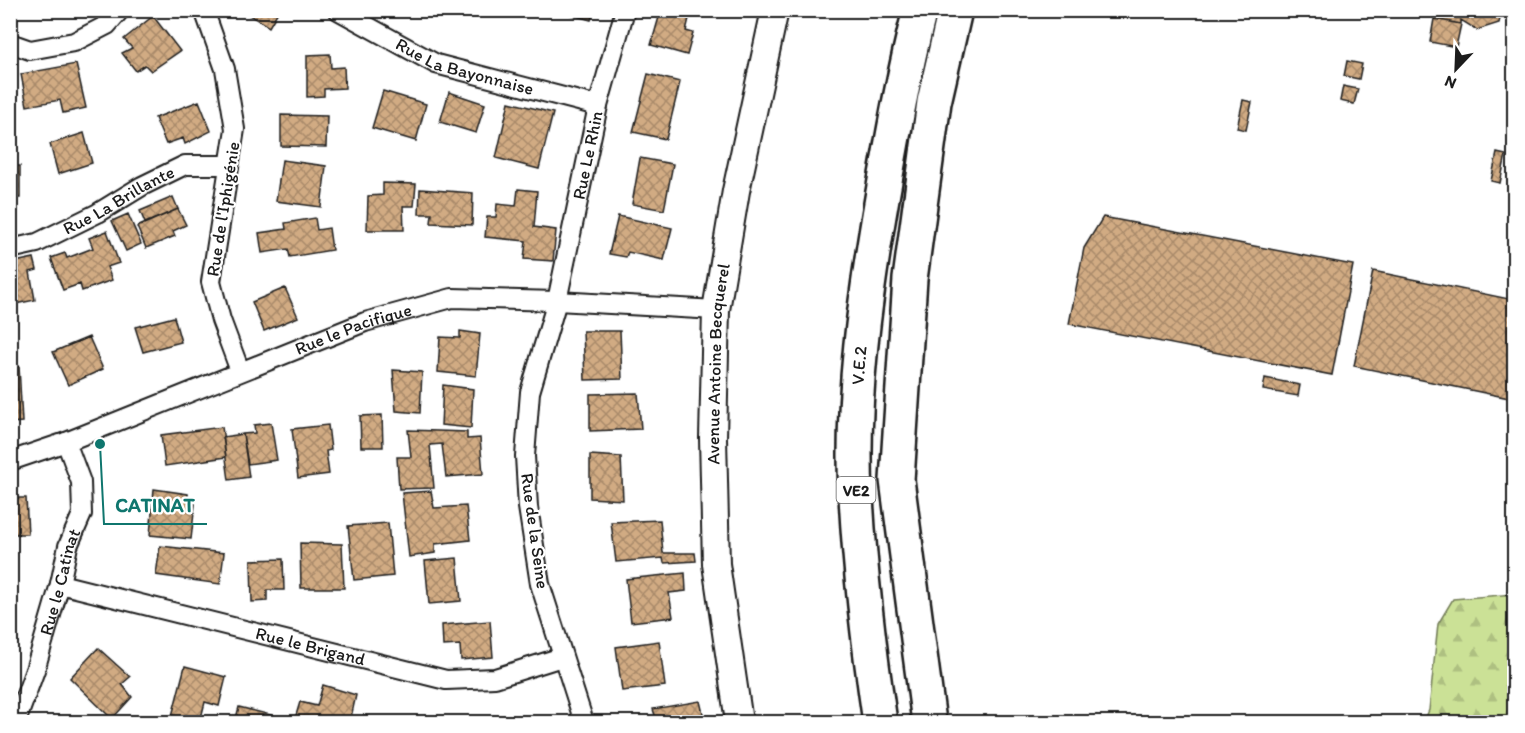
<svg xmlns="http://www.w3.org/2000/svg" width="1525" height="733" font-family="Itim,sans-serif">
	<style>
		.forest { fill: url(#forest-firs); stroke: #747e59; stroke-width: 1.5 }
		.building { fill: url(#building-cross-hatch); stroke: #1c1c1c; stroke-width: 1.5 }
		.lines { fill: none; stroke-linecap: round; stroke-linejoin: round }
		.street-casing { stroke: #1c1c1c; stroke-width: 22 }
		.secondary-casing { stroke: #1c1c1c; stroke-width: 30 }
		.highway-casing { stroke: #1c1c1c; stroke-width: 38 }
		.street { stroke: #fff; stroke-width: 18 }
		.secondary { stroke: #fff; stroke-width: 26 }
		.highway { stroke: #fff; stroke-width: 33 }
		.labels { text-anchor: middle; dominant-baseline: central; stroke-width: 4.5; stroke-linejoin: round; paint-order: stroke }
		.shield { fill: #fff; stroke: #606060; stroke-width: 1.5 }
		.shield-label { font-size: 16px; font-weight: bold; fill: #1c1c1c }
		.street-label { font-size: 18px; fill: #1c1c1c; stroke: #fff }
		.leader { fill: none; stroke: #0f766e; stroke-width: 2 }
		.callout-dot { fill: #0f766e; stroke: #fff; stroke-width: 2 }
		.callout-label { font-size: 20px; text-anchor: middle; font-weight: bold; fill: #0f766e; stroke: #fff; stroke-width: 4.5; stroke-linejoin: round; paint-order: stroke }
	</style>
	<defs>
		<pattern id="forest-firs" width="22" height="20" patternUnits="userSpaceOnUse" patternTransform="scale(1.5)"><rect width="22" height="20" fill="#cbe196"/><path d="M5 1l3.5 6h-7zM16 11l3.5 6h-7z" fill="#aec081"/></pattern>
		<pattern id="building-cross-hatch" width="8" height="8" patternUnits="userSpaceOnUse" patternTransform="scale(1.5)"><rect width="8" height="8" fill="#d1ab83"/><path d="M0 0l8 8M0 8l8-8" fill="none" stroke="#a98a6a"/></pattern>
	</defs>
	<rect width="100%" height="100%" fill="#fff"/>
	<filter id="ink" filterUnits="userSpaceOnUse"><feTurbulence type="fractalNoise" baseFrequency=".0167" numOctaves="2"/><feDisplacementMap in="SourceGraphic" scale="12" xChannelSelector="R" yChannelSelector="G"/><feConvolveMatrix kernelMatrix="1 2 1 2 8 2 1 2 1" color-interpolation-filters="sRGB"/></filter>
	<g filter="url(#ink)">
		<path class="forest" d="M 1514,594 L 1514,722 L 1424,722 L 1429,710 L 1438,624 L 1453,599 Z"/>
		<path class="building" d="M 241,10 L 279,10 L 269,27 Z
			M 554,10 L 594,10 L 591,20 Z
			M 661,10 L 691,10 L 686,31 L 693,33 L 687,55 L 651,45 Z
			M 1399,10 L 1502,10 L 1499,23 L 1477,30 L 1461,20 L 1461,24 L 1434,19 L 1435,14 L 1404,14 Z
			M 153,16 L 180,51 L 151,71 L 145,65 L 136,71 L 122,53 L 132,48 L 124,39 Z
			M 1434,19 L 1461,24 L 1456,47 L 1430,42 Z
			M 330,54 L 331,68 L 344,67 L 345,88 L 324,89 L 324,96 L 307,97 L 307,55 Z
			M 1347,61 L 1362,64 L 1359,79 L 1344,76 Z
			M 76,64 L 86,108 L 63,113 L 60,100 L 27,106 L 21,74 Z
			M 648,74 L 680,82 L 666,139 L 633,132 Z
			M 1343,86 L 1358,89 L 1354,104 L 1340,101 Z
			M 383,91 L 426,104 L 416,141 L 372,128 Z
			M 449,92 L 485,104 L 476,133 L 440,122 Z
			M 1243,100 L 1252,102 L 1246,130 L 1237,128 Z
			M 199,101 L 211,131 L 185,144 L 183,138 L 166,144 L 155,118 Z
			M 509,102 L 553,113 L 539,169 L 496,158 Z
			M 281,115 L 327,116 L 326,147 L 281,146 Z
			M 84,133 L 92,163 L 58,174 L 50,144 Z
			M 1497,153 L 1506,155 L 1500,183 L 1491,181 Z
			M 640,158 L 673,164 L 664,210 L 632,204 Z
			M 282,160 L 326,166 L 321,207 L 276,201 Z
			M 10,166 L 20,166 L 20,198 L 10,198 Z
			M 383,183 L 416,184 L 414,206 L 403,206 L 404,230 L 367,230 L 368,196 L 383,195 Z
			M 420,189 L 473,193 L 472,225 L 431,223 L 432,214 L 419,214 Z
			M 518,189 L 537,191 L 534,227 L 556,230 L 553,261 L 524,259 L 526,241 L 485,237 L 487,217 L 496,217 L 497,204 L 516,206 Z
			M 173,197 L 178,209 L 145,223 L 140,211 Z
			M 178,209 L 186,225 L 173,231 L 175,236 L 146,248 L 137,227 Z
			M 128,214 L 141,244 L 126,251 L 112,221 Z
			M 618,216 L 672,228 L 664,260 L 628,252 L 626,257 L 609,254 Z
			M 1103,217 L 1353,265 L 1332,375 L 1069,324 L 1084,248 Z
			M 315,218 L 317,230 L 329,228 L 332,250 L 290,257 L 288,249 L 262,253 L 259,233 L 286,229 L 285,223 Z
			M 107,231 L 119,263 L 107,267 L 112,280 L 82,291 L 80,284 L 63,290 L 51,258 L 65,253 L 67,258 L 93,248 L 89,238 Z
			M 34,258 L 37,270 L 30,272 L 35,300 L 10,305 L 10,263 Z
			M 1373,271 L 1514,300 L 1514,399 L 1354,366 Z
			M 285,288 L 298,317 L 264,331 L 252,302 Z
			M 174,317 L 181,342 L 143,352 L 135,327 Z
			M 460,331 L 480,334 L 476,376 L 438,372 L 440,337 L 460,338 Z
			M 583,331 L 620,331 L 622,379 L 585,380 Z
			M 89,337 L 103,369 L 68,385 L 53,352 Z
			M 10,366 L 19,366 L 22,422 L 10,423 Z
			M 393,370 L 422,372 L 420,413 L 396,411 Z
			M 1265,378 L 1300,385 L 1298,396 L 1263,390 Z
			M 443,385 L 473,389 L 471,428 L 441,425 Z
			M 638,393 L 641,429 L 590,431 L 590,394 Z
			M 382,415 L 383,447 L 361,447 L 360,416 Z
			M 271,423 L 277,460 L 248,464 L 243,434 L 255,433 L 254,425 Z
			M 328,425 L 331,450 L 326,451 L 329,474 L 298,478 L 292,429 Z
			M 222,427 L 226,457 L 165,466 L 161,435 Z
			M 408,430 L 467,432 L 467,439 L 480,438 L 483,474 L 446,477 L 442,444 L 430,445 L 434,488 L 399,489 L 397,457 L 411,457 Z
			M 243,434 L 249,477 L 229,480 L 223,437 Z
			M 590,455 L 621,457 L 623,500 L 590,498 Z
			M 154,489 L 188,494 L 188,502 L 195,504 L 191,539 L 150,535 Z
			M 431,491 L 434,508 L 466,506 L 470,540 L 435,544 L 435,553 L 409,557 L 402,493 Z
			M 10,498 L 26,498 L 28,534 L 10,534 Z
			M 660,520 L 663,553 L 695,553 L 696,561 L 664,563 L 663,558 L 616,562 L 611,522 Z
			M 388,523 L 393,576 L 354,580 L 348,526 Z
			M 300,543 L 342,544 L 344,588 L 301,588 Z
			M 160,546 L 224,553 L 220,584 L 156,575 Z
			M 457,558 L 461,601 L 429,604 L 425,561 Z
			M 283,559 L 284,590 L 267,590 L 267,601 L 252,602 L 251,560 Z
			M 685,573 L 686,591 L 669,593 L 673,617 L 631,622 L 626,579 Z
			M 490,621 L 493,657 L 461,660 L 460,645 L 443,646 L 442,625 Z
			M 659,641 L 665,686 L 622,691 L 616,647 Z
			M 98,648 L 130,677 L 122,684 L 132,697 L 112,719 L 70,678 Z
			M 185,666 L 226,677 L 219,706 L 205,702 L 200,722 L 182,722 L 171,720 Z
			M 323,685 L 356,695 L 350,722 L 294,722 L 300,702 L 317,706 Z
			M 700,701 L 705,722 L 657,722 L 653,709 Z
			M 239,707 L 294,721 L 294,722 L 235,722 Z"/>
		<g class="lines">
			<defs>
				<g id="street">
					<path d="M 204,10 L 225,69 L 235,129 L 211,282 L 221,320 L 240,371"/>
					<path id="s1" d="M 338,10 L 436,64 L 598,106"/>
					<path d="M 10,43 L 30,50 L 74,42 L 107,25 L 120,10"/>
					<path id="s2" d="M 10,249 L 37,243 L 98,213 L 142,186 L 185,165 L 228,165"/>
					<path id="s3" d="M 10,461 L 66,442 L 365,322 L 452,298 L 557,301 L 716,310"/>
					<path id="s4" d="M 60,584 L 446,680 L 495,678 L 562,657"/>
					<path id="s5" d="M 16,722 L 35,670 L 60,584 L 68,546 L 82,514 L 81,482 L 66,442"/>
					<path id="s6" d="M 584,722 L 540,584 L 528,507 L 525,456 L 530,392 L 557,301 L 598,106 L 625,10"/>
				</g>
				<g id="secondary">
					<path id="s7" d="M 739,722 L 716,564 L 713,438 L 716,310 L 736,191 L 775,10"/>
				</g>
				<g id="highway">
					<path id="s8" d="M 880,722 C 869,648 860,572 856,496 C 851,396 865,296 882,198 C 893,135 904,72 920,10"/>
					<path d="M 929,722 L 897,480 L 910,279 L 934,102 L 955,10"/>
				</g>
			</defs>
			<use href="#street" class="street-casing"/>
			<use href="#secondary" class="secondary-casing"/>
			<use href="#highway" class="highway-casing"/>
			<use href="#street" class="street"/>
			<use href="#secondary" class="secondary"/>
			<use href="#highway" class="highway"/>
		</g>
	</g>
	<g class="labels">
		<rect class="shield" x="836.5" y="477" width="39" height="26" rx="4.5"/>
		<g class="shield-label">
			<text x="856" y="490">VE2</text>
		</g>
		<g class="street-label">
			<text stroke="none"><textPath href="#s1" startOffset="140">Rue La Bayonnaise</textPath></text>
			<text stroke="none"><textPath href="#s6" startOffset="582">Rue Le Rhin</textPath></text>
			<text stroke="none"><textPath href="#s2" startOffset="120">Rue La Brillante</textPath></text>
			<text transform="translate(223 209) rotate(-81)">Rue de l'Iphigénie</text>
			<text stroke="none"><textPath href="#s3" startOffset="368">Rue le Pacifique</textPath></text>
			<text stroke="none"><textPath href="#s8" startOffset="358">V.E.2</textPath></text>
			<text stroke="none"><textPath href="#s7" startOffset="360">Avenue Antoine Becquerel</textPath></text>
			<text transform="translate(535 531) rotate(82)">Rue de la Seine</text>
			<text stroke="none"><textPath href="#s5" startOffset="147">Rue le Catinat</textPath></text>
			<text stroke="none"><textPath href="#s4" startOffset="258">Rue le Brigand</textPath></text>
		</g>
	</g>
	<path class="leader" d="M100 444L104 524H207"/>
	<circle class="callout-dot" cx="100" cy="444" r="6"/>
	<g class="callout-label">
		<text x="155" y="512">CATINAT</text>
	</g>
	<rect width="1525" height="733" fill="none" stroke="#fff" stroke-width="36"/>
	<rect x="18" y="18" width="1489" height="697" fill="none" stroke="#1c1c1c" stroke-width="2" filter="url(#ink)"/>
	<g transform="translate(1456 69) rotate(203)" stroke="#ffffff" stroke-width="4.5" paint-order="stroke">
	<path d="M0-4.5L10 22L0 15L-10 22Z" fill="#1c1c1c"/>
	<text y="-9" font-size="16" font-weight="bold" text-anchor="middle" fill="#1c1c1c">N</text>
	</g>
</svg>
